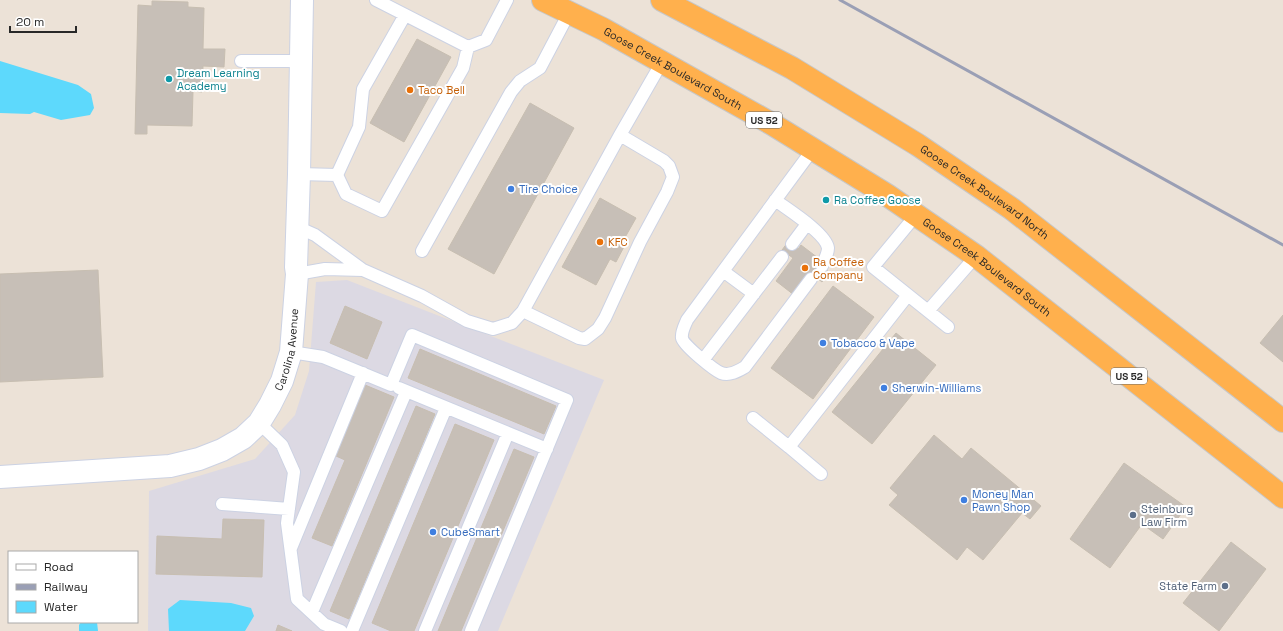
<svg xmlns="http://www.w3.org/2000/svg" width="1283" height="631" font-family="'Space Grotesk',sans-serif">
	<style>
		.industrial { fill: #dcd9e3 }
		.water { fill: #5dd9fc }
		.building { fill: #c7bfb7; stroke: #c7beb1 }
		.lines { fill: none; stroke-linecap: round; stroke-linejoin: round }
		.service-casing { stroke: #ccd2e3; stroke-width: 14 }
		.minor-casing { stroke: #ccd2e3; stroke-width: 24 }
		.trunk-casing { stroke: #c7c7c7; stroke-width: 24 }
		.service { stroke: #fff; stroke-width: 12 }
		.minor { stroke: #fff; stroke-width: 22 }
		.trunk { stroke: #ffb04d; stroke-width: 22 }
		.rail { stroke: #9a9fb5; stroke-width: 3 }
		.culture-dot { fill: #0f9aa8; stroke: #fff; stroke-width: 1.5 }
		.food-dot { fill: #e8710a; stroke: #fff; stroke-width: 1.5 }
		.shop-dot { fill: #3f7fe0; stroke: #fff; stroke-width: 1.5 }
		.service-dot { fill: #5c6f8a; stroke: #fff; stroke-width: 1.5 }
		.labels { text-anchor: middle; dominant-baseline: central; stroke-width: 4; stroke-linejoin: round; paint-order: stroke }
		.shield { fill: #fff; stroke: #686868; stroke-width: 1 }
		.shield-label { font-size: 10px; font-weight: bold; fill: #282828 }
		.street-label { font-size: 11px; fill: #282828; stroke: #fff }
		.culture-label { font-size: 11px; fill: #0d838f; stroke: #fff; text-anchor: start }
		.food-label { font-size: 11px; fill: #c56008; stroke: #fff; text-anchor: start }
		.shop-label { font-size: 11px; fill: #366cbe; stroke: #fff; text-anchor: start }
		.service-label { font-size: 11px; fill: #4e5e75; stroke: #fff; text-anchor: start }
	</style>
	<rect width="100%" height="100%" fill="#ece2d7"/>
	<path class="industrial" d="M 347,280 L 604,380 L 498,631 L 148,631 L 149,491 L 255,459 L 295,415 L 309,371 L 316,282 Z"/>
	<path class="water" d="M 0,61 L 78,85 L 91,94 L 94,108 L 90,115 L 61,120 L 34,112 L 30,114 L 0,113 Z
		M 180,600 L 231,603 L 251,608 L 254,616 L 245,631 L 169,631 L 168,609 Z
		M 81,622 L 97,622 L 98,631 L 79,631 L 79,625 Z"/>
	<path class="building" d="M 152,1 L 188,2 L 188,7 L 204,8 L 203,49 L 225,49 L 224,67 L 203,66 L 202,92 L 193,91 L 192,126 L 147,125 L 147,134 L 135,134 L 138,5 L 152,6 Z
		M 417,39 L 451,57 L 404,142 L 370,123 Z
		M 530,103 L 574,128 L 494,274 L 448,249 Z
		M 600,198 L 636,218 L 623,241 L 626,243 L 616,262 L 610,259 L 596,285 L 562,267 Z
		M 788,242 L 798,249 L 801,245 L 822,261 L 819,264 L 829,272 L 822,282 L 811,273 L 794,295 L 776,281 L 793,258 L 782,250 Z
		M 98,270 L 103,377 L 0,382 L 0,274 Z
		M 833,286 L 874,317 L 813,399 L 771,368 Z
		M 345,306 L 382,322 L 367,359 L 330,343 Z
		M 1283,315 L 1283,362 L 1260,343 Z
		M 896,333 L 936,365 L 872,444 L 832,412 Z
		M 420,349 L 556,406 L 544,434 L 408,378 Z
		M 365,385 L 394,397 L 332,546 L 312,538 L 345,460 L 336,456 Z
		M 416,406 L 435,414 L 349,619 L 330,611 Z
		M 455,424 L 494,440 L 414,631 L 391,631 L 372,623 Z
		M 934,435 L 962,459 L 971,448 L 1041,506 L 1030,519 L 1022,513 L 983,560 L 967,547 L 957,560 L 889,505 L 898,495 L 890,488 Z
		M 514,449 L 534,457 L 461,631 L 438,631 Z
		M 1124,463 L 1186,507 L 1163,539 L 1142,524 L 1110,568 L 1070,539 Z
		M 223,519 L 264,520 L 262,577 L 156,574 L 157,536 L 222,539 Z
		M 1231,542 L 1266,569 L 1219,631 L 1183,603 Z
		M 278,625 L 292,631 L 276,631 Z"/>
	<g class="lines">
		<defs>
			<path id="service" d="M 376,0 L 468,47
				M 468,47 L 486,40 L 507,0
				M 241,61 L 300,61
				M 299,174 L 337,175 L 359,127 L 363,89 L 405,15
				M 337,175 L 346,194 L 382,211 L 463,68 L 468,47
				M 775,200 C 787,209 826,233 828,248 C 828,254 824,261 822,266
				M 916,215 L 873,267 L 948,327
				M 792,244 L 807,224
				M 422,251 L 511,92 L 520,81 L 540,68 L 569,13
				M 363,270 L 422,296 L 467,321 L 493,329 L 512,323 L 523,311 L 620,135 L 662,62
				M 723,271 L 754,294
				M 297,274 L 325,269 L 363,270 L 315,235 L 297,227
				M 811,279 L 745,367 C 738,371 730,376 721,373 C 714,370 683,345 682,338 C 681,332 685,325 687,320 L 813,149
				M 523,311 L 579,338 L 585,339 L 598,329 L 605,318 L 640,242 L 667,192 L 673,177 L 669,166 L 664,161 L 620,135
				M 928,311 L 976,256
				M 291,352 L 323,357 L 391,385 L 412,335 L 567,400 L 471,631
				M 703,360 L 782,257
				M 399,388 L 547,449
				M 753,418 L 789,447
				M 259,423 L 282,445 L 294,472 L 287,523 L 297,599 L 324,624 L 341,631
				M 821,474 L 789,447 L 908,295
				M 222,504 L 289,509
				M 291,548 L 363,373
				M 312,612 L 406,392
				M 352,631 L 446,408
				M 425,631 L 508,433"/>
			<g id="minor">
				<path id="s1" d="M 0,477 L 170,466 L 199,459 L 222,450 L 243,438 L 259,423 L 270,405 L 282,381 L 291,352 L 297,274 L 296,267 L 299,174 L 302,0"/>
			</g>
			<g id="trunk">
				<path id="s2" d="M 543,0 L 603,29 L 772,124 L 887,195 L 976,256 L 1283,497"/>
				<path id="s3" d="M 662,0 L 792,68 L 918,145 L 1012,209 L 1283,421"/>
			</g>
		</defs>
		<use href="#service" class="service-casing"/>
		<use href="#minor" class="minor-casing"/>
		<use href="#trunk" class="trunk-casing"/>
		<use href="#service" class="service"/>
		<use href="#minor" class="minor"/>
		<use href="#trunk" class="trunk"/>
		<path class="rail" d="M 840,0 L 1283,245"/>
	</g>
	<g class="culture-dot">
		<circle cx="169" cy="79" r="4"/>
		<circle cx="826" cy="200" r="4"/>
	</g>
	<g class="food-dot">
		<circle cx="410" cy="90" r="4"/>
		<circle cx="600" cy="242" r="4"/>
		<circle cx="805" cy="268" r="4"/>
	</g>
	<g class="shop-dot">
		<circle cx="511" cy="189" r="4"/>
		<circle cx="823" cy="343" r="4"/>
		<circle cx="884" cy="388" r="4"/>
		<circle cx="964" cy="500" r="4"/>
		<circle cx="433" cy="532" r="4"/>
	</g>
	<g class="service-dot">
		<circle cx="1133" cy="515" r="4"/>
		<circle cx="1225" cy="586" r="4"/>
	</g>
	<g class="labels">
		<g class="shield">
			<rect x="746" y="112" width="36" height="16" rx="3"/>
			<rect x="1111" y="368" width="36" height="16" rx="3"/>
		</g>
		<g class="shield-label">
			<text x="764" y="120">US 52</text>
			<text x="1129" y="376">US 52</text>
		</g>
		<g class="street-label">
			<text stroke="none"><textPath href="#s2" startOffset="147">Goose Creek Boulevard South</textPath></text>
			<text stroke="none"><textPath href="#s3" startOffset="376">Goose Creek Boulevard North</textPath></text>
			<text stroke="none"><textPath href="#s2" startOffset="519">Goose Creek Boulevard South</textPath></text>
			<text stroke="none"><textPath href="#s1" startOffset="351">Carolina Avenue</textPath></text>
		</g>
		<g class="culture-label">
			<text x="177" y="73">Dream Learning<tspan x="177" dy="13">Academy</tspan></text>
			<text x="834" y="200">Ra Coffee Goose</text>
		</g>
		<g class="food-label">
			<text x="418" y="90">Taco Bell</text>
			<text x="608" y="242">KFC</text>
			<text x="813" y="262">Ra Coffee<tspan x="813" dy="13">Company</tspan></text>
		</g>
		<g class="shop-label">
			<text x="519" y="189">Tire Choice</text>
			<text x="831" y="343">Tobacco &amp; Vape</text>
			<text x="892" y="388">Sherwin-Williams</text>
			<text x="972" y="494">Money Man<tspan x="972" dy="13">Pawn Shop</tspan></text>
			<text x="441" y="532">CubeSmart</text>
		</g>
		<g class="service-label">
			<text x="1141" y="509">Steinburg<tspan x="1141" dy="13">Law Firm</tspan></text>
			<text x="1217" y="586" text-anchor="end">State Farm</text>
		</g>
	</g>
	<rect x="8" y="551" width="130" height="72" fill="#ffffff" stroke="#a9a9a9"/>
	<rect x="16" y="564" width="20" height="6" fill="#ffffff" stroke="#a9a9a9"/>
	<text x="44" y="571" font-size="12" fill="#282828">Road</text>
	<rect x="16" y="584" width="20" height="6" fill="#9a9fb5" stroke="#a9a9a9"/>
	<text x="44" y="591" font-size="12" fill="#282828">Railway</text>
	<rect x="16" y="601" width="20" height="12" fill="#5dd9fc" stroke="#a9a9a9"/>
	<text x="44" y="611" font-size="12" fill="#282828">Water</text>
	<path d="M10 26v6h66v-6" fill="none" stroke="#282828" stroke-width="2"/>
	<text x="16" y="26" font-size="12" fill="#282828" stroke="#ffffff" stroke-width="3" paint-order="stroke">20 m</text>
</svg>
